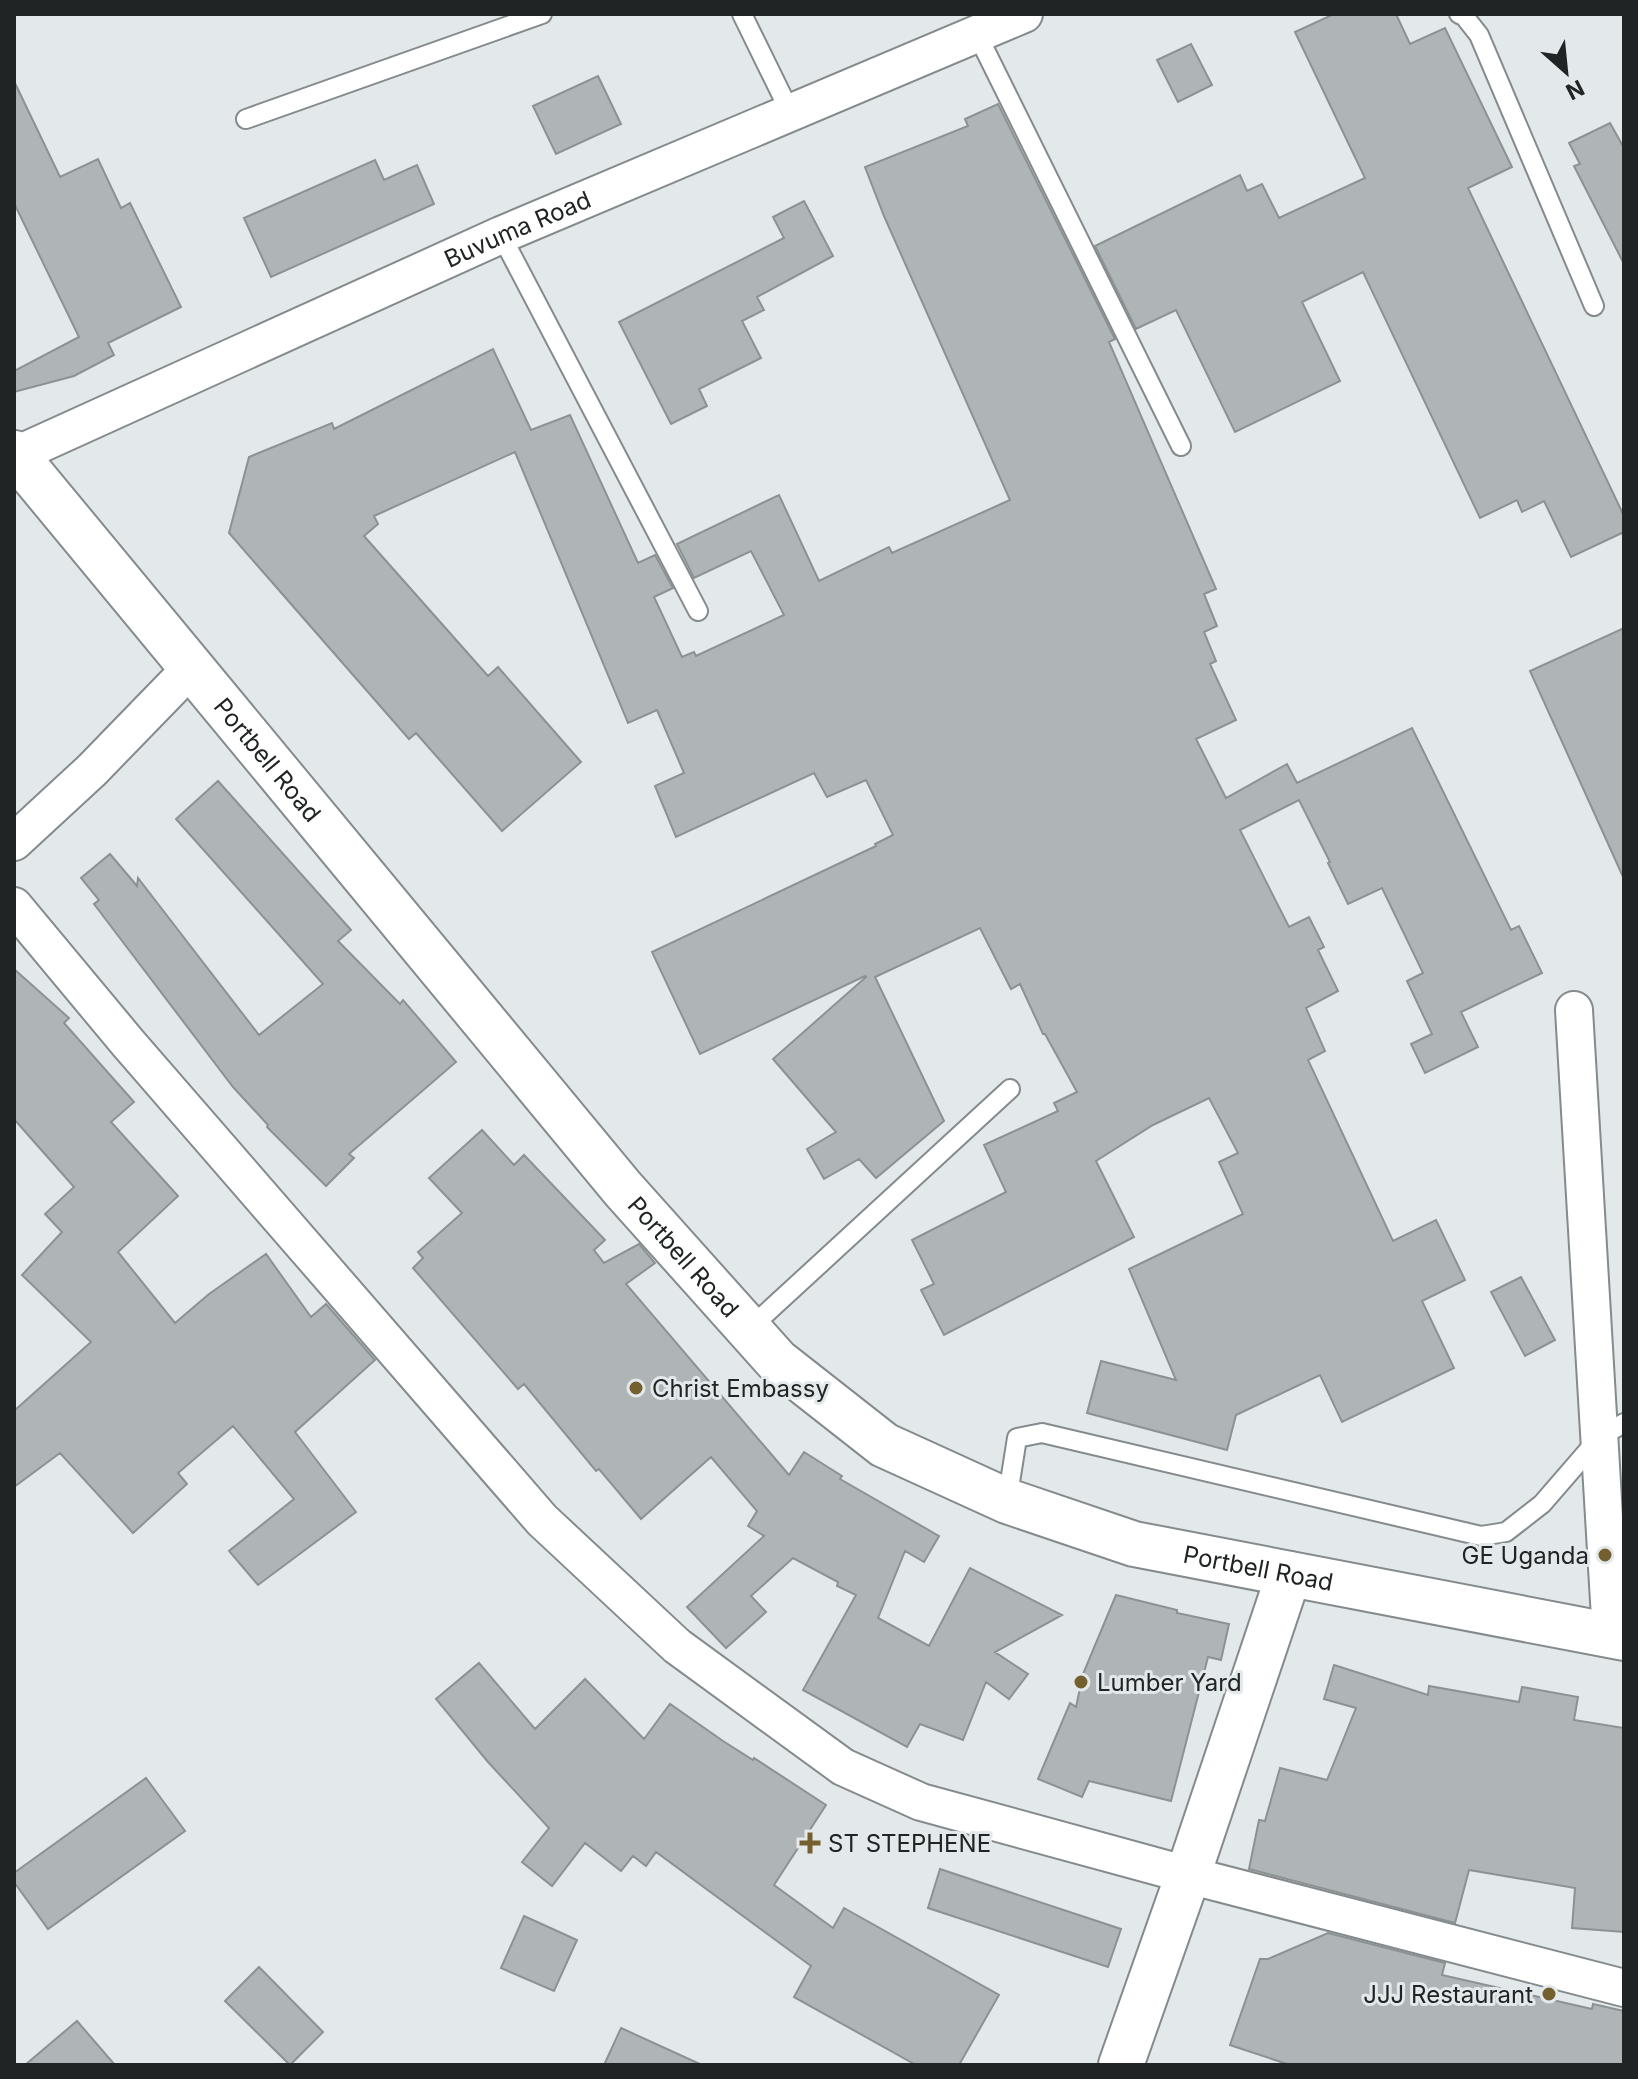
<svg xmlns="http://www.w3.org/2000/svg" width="1638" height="2079" font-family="Inter,sans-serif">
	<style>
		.building { fill: #afb5b7; stroke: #8c9293; stroke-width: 2 }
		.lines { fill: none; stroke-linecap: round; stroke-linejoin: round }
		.service-casing { stroke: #848b8c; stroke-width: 22 }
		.minor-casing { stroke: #848b8c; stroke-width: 40 }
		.secondary-casing { stroke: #848b8c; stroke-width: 48 }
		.service { stroke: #fff; stroke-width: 18 }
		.minor { stroke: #fff; stroke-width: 36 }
		.secondary { stroke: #fff; stroke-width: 44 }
		.poi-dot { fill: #745f2e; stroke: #e3e9eb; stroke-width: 3 }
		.labels { text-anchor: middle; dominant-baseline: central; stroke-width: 6; stroke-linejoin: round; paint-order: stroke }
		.street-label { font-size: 24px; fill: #212424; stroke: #e3e9eb }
		.poi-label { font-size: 24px; fill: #212424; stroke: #e3e9eb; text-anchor: start }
	</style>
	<rect width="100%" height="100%" fill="#e3e9eb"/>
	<path class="building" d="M 1334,14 L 1396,14 L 1410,44 L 1445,28 L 1512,167 L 1468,188 L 1624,516 L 1624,532 L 1571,557 L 1544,501 L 1522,512 L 1517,500 L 1480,518 L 1363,272 L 1302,302 L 1340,381 L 1235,432 L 1176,310 L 1136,329 L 1095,246 L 1240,175 L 1247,191 L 1262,184 L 1279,218 L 1365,178 L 1295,32 Z
		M 1191,44 L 1212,85 L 1178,102 L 1157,60 Z
		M 598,76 L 621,124 L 556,154 L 533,106 Z
		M 14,81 L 60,177 L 98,159 L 121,208 L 130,203 L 181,307 L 108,343 L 114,355 L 74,376 L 14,392 L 14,371 L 79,337 L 14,203 Z
		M 998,104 L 1115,339 L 1109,342 L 1216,589 L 1204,594 L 1217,626 L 1204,632 L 1216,661 L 1210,664 L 1236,720 L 1196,739 L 1226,798 L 1287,764 L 1297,783 L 1412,728 L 1511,930 L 1519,926 L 1542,973 L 1461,1012 L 1478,1047 L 1425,1073 L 1411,1044 L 1432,1034 L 1407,981 L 1423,973 L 1382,888 L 1348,904 L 1328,863 L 1330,862 L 1299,800 L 1240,830 L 1289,927 L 1309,917 L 1324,947 L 1318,950 L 1338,991 L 1306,1008 L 1325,1051 L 1308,1060 L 1393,1241 L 1436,1220 L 1465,1280 L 1422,1301 L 1454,1368 L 1342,1422 L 1320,1375 L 1236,1415 L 1227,1450 L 1087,1413 L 1101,1361 L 1176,1380 L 1129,1269 L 1243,1214 L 1219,1162 L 1238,1153 L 1209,1098 L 1153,1125 L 1096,1161 L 1134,1237 L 944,1335 L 921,1290 L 934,1284 L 912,1240 L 1006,1192 L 984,1145 L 1058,1111 L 1054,1103 L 1077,1092 L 1045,1034 L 1043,1034 L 1020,984 L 1011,989 L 980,928 L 875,977 L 944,1121 L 876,1178 L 859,1159 L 824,1179 L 807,1149 L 836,1132 L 773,1059 L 866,977 L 865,976 L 700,1054 L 652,952 L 876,846 L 875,844 L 893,835 L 866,780 L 827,797 L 814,773 L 676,837 L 655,786 L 684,773 L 657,710 L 628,723 L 515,452 L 374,516 L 378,524 L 364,536 L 488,676 L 498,667 L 581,762 L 502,831 L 416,733 L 409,739 L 229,533 L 249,457 L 332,423 L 334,429 L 493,349 L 531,430 L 570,415 L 638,563 L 655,555 L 673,588 L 654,597 L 682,657 L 694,652 L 696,656 L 784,615 L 751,551 L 694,578 L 677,544 L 779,495 L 819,581 L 889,547 L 892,553 L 1010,500 L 884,216 L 865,167 L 968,126 L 965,119 Z
		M 1610,123 L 1624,148 L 1624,264 L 1574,166 L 1580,164 L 1569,143 Z
		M 375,160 L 384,180 L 417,165 L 434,204 L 271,277 L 244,218 Z
		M 804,201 L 833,256 L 757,297 L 764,310 L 742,321 L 761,358 L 699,389 L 707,406 L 671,424 L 619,322 L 784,238 L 773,217 Z
		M 1624,628 L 1624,879 L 1530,671 Z
		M 218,781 L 351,930 L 338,941 L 400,1004 L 403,1000 L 456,1062 L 349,1154 L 354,1158 L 326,1186 L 267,1127 L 268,1125 L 233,1087 L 94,904 L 99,900 L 81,878 L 110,854 L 137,886 L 138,878 L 259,1035 L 323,984 L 176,819 Z
		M 14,969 L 69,1018 L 64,1023 L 134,1102 L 111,1122 L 178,1196 L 118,1252 L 175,1323 L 209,1294 L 266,1254 L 311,1317 L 326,1304 L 375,1360 L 295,1432 L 356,1512 L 258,1585 L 229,1551 L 294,1499 L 233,1426 L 178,1473 L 187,1484 L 133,1533 L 60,1453 L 14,1487 L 14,1411 L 91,1342 L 22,1275 L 62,1232 L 45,1214 L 74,1187 L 14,1119 Z
		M 482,1130 L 514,1165 L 524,1155 L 605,1240 L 594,1250 L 604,1263 L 639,1244 L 655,1263 L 626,1284 L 789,1475 L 804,1452 L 842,1476 L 840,1479 L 939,1536 L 924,1562 L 905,1551 L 878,1618 L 929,1646 L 970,1568 L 1062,1615 L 995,1652 L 1028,1674 L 1009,1699 L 986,1682 L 963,1740 L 920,1724 L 907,1747 L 803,1690 L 856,1595 L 837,1586 L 838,1582 L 793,1558 L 751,1596 L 766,1612 L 726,1648 L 687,1607 L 764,1536 L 748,1526 L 757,1511 L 711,1457 L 641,1519 L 599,1469 L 596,1471 L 524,1384 L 518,1389 L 413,1268 L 423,1258 L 418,1252 L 462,1213 L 429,1178 Z
		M 1521,1277 L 1555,1340 L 1525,1356 L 1491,1292 Z
		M 1116,1595 L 1177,1610 L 1177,1613 L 1229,1624 L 1221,1660 L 1208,1657 L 1171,1801 L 1089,1781 L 1082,1797 L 1038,1779 L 1070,1703 L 1076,1707 L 1083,1674 Z
		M 479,1663 L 535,1729 L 585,1679 L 644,1739 L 670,1704 L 723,1741 L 753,1760 L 754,1758 L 826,1805 L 774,1885 L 833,1928 L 844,1908 L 999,1995 L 959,2065 L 916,2065 L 794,1997 L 811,1966 L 656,1852 L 646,1866 L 633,1856 L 621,1871 L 585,1843 L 552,1886 L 522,1862 L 549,1828 L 488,1762 L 436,1699 Z
		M 1334,1665 L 1428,1695 L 1429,1686 L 1519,1702 L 1522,1687 L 1578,1697 L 1574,1720 L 1624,1728 L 1624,1932 L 1572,1928 L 1575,1888 L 1469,1870 L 1455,1923 L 1249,1869 L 1259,1820 L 1265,1821 L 1280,1768 L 1327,1780 L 1356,1708 L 1324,1699 Z
		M 146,1778 L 185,1831 L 48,1929 L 14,1882 L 14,1873 Z
		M 940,1869 L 1121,1929 L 1108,1967 L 928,1908 Z
		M 524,1916 L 577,1940 L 554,1991 L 501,1968 Z
		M 1328,1933 L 1445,1963 L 1442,1975 L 1592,2009 L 1593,2004 L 1624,2011 L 1624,2065 L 1290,2065 L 1230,2045 L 1260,1959 L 1268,1959 Z
		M 259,1967 L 323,2032 L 290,2065 L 225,2001 Z
		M 77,2021 L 115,2065 L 25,2065 Z
		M 621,2028 L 702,2065 L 604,2065 Z"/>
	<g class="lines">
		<defs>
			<path id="service" d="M 742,14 L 790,112
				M 1459,14 L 1464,16 L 1479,35 L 1594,306
				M 977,34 L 1181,446
				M 246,119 L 542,14
				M 501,235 L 698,611
				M 749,1329 L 1010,1089
				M 1007,1501 L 1017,1438 L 1042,1433 L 1481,1536 L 1506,1532 L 1542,1504 L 1600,1437 L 1624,1423"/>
			<g id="minor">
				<path id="s1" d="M 16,455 L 501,235 L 1024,14"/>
				<path d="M 14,842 L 92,770 L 192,667"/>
				<path d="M 14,906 L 128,1043 L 542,1520 L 677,1646 L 843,1767 L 921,1802 L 1188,1875 L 1624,1988"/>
				<path d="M 1574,1010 L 1611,1635"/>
			</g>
			<g id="secondary">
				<path id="s2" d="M 14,453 L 623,1189 L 777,1361 L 884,1445 L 1007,1501 L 1134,1544 L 1624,1638"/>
				<path d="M 1121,2065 L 1188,1875 L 1289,1574"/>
			</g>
		</defs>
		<use href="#service" class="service-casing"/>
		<use href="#minor" class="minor-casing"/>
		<use href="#secondary" class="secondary-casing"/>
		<use href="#service" class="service"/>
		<use href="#minor" class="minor"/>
		<use href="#secondary" class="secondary"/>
	</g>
	<g class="poi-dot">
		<circle cx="636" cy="1388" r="8"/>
		<circle cx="1605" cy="1555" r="8"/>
		<circle cx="1081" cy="1682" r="8"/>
		<path d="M806 1831h8v8h8v8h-8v8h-8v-8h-8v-8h8z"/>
		<circle cx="1549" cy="1994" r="8"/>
	</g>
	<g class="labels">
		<g class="street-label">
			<text stroke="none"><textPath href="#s1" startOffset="550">Buvuma Road</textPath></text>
			<text stroke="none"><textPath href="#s2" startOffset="398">Portbell Road</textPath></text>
			<text stroke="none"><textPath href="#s2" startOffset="1046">Portbell Road</textPath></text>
			<text stroke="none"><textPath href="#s2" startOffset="1718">Portbell Road</textPath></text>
		</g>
		<g class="poi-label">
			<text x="652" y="1388">Christ Embassy</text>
			<text x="1589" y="1555" text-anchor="end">GE Uganda</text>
			<text x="1097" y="1682">Lumber Yard</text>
			<text x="828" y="1843">ST STEPHENE</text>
			<text x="1533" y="1994" text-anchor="end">JJJ Restaurant</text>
		</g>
	</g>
	<rect width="1638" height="2079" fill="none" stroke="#212424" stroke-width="32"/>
	<g transform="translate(1566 72) rotate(153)" stroke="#e3e9eb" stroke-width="6" paint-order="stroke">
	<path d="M0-6L14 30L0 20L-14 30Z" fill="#212424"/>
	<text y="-12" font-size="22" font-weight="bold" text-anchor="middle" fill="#212424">N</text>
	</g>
</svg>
